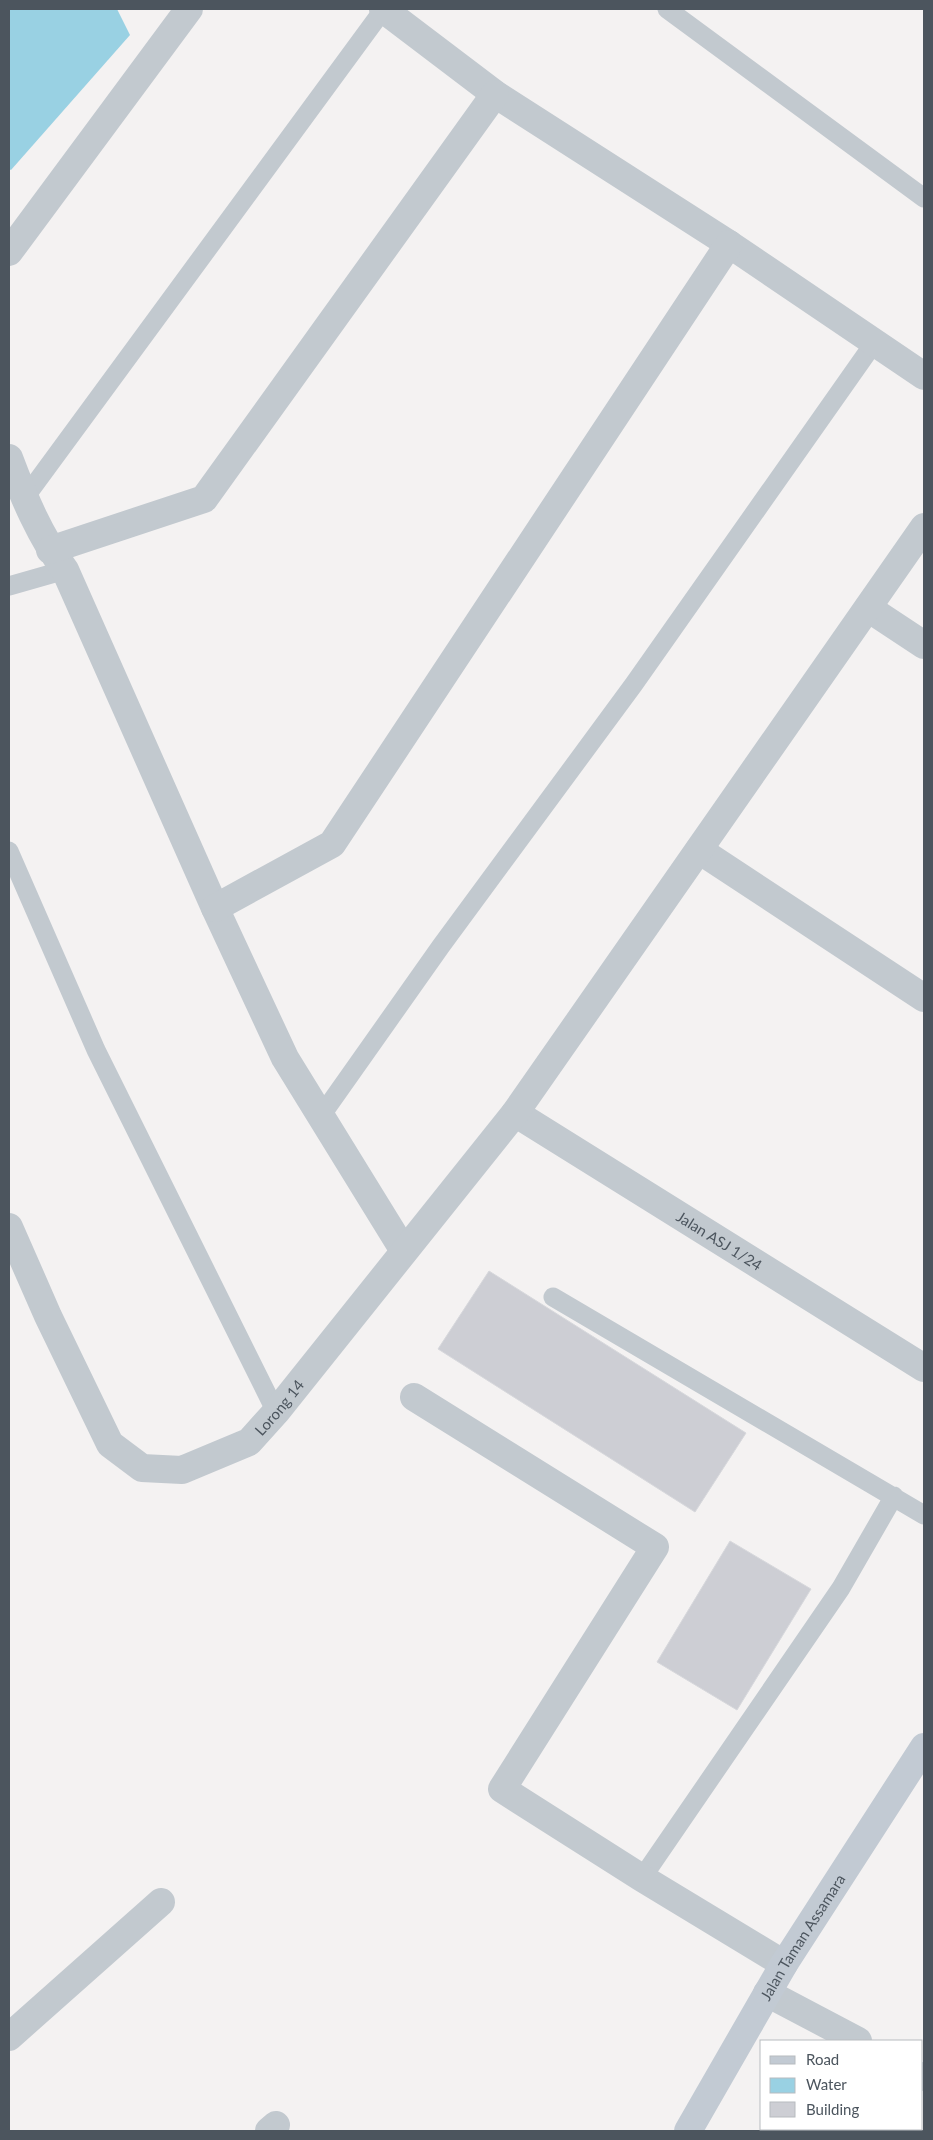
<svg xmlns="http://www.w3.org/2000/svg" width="933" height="2140" font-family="Lato,sans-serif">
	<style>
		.water { fill: #99d1e3 }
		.building { fill: #cdced4; stroke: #d7d8dc }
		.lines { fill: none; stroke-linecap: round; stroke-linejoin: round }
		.lane { stroke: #c2c9cf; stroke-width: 19 }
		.street { stroke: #c2c9cf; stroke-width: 28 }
		.secondary { stroke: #c2cad3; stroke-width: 28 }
		.labels { text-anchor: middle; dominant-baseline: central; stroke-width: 5; stroke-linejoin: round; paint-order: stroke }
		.street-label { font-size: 15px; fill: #4c555e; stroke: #fff }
	</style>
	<rect width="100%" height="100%" fill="#f4f2f2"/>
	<path class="water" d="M 9,9 L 117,9 L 130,35 L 11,170 L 9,169 Z"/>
	<path class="building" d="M 489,1271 L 746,1433 L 695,1512 L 438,1349 Z
		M 730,1541 L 811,1589 L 737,1710 L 657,1662 Z"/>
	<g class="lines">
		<path class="lane" d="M 667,9 L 924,198
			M 24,499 L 383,10
			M 9,586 L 65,570
			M 9,851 L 96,1050 L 276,1412
			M 321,1116 L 441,946 L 634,684 L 874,343
			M 553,1297 L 924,1515
			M 642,1878 L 841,1588 L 894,1496"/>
		<g class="street">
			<path d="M 383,9 L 495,94 L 729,244 L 924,376"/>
			<path d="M 9,252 L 189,9"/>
			<path d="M 9,458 C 24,498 40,536 65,570 L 215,908 L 285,1058 L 404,1251"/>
			<path d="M 50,550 L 204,499 L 495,94"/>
			<path d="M 868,608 L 924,645"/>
			<path d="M 699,850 L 924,998"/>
			<path d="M 215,908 L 332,844 L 729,244"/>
			<path id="s1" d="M 515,1113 L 924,1368"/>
			<path id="s2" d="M 9,1227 L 48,1316 L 110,1444 L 142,1468 L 182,1470 L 249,1442 L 276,1412 L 515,1113 L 924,527"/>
			<path d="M 414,1397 L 655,1547 L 502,1789 L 642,1878 L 784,1964"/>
			<path d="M 767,1993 L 858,2041"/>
			<path d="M 9,2037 L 161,1902"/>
			<path d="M 922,2076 L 924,2077"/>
			<path d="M 269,2131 L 276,2125"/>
		</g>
		<path class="secondary" id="s3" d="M 688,2131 L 784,1964 L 924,1747"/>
	</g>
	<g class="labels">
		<g class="street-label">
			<text stroke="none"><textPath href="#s1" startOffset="241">Jalan ASJ 1/24</textPath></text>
			<text stroke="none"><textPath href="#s2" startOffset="438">Lorong 14</textPath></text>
			<text stroke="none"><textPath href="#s3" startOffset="225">Jalan Taman Assamara</textPath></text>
		</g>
	</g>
	<rect width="933" height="2140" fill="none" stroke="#4c555e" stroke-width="20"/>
	<rect x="760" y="2040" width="162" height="90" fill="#ffffff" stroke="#b7bbbf"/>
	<rect x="770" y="2056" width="25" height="8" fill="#c2cad3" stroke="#b7bbbf"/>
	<text x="806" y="2065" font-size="15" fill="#4c555e">Road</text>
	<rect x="770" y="2078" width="25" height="15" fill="#99d1e3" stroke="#b7bbbf"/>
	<text x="806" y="2090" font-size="15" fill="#4c555e">Water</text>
	<rect x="770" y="2102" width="25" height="15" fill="#cdced4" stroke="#b7bbbf"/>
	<text x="806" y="2115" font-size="15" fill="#4c555e">Building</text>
</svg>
